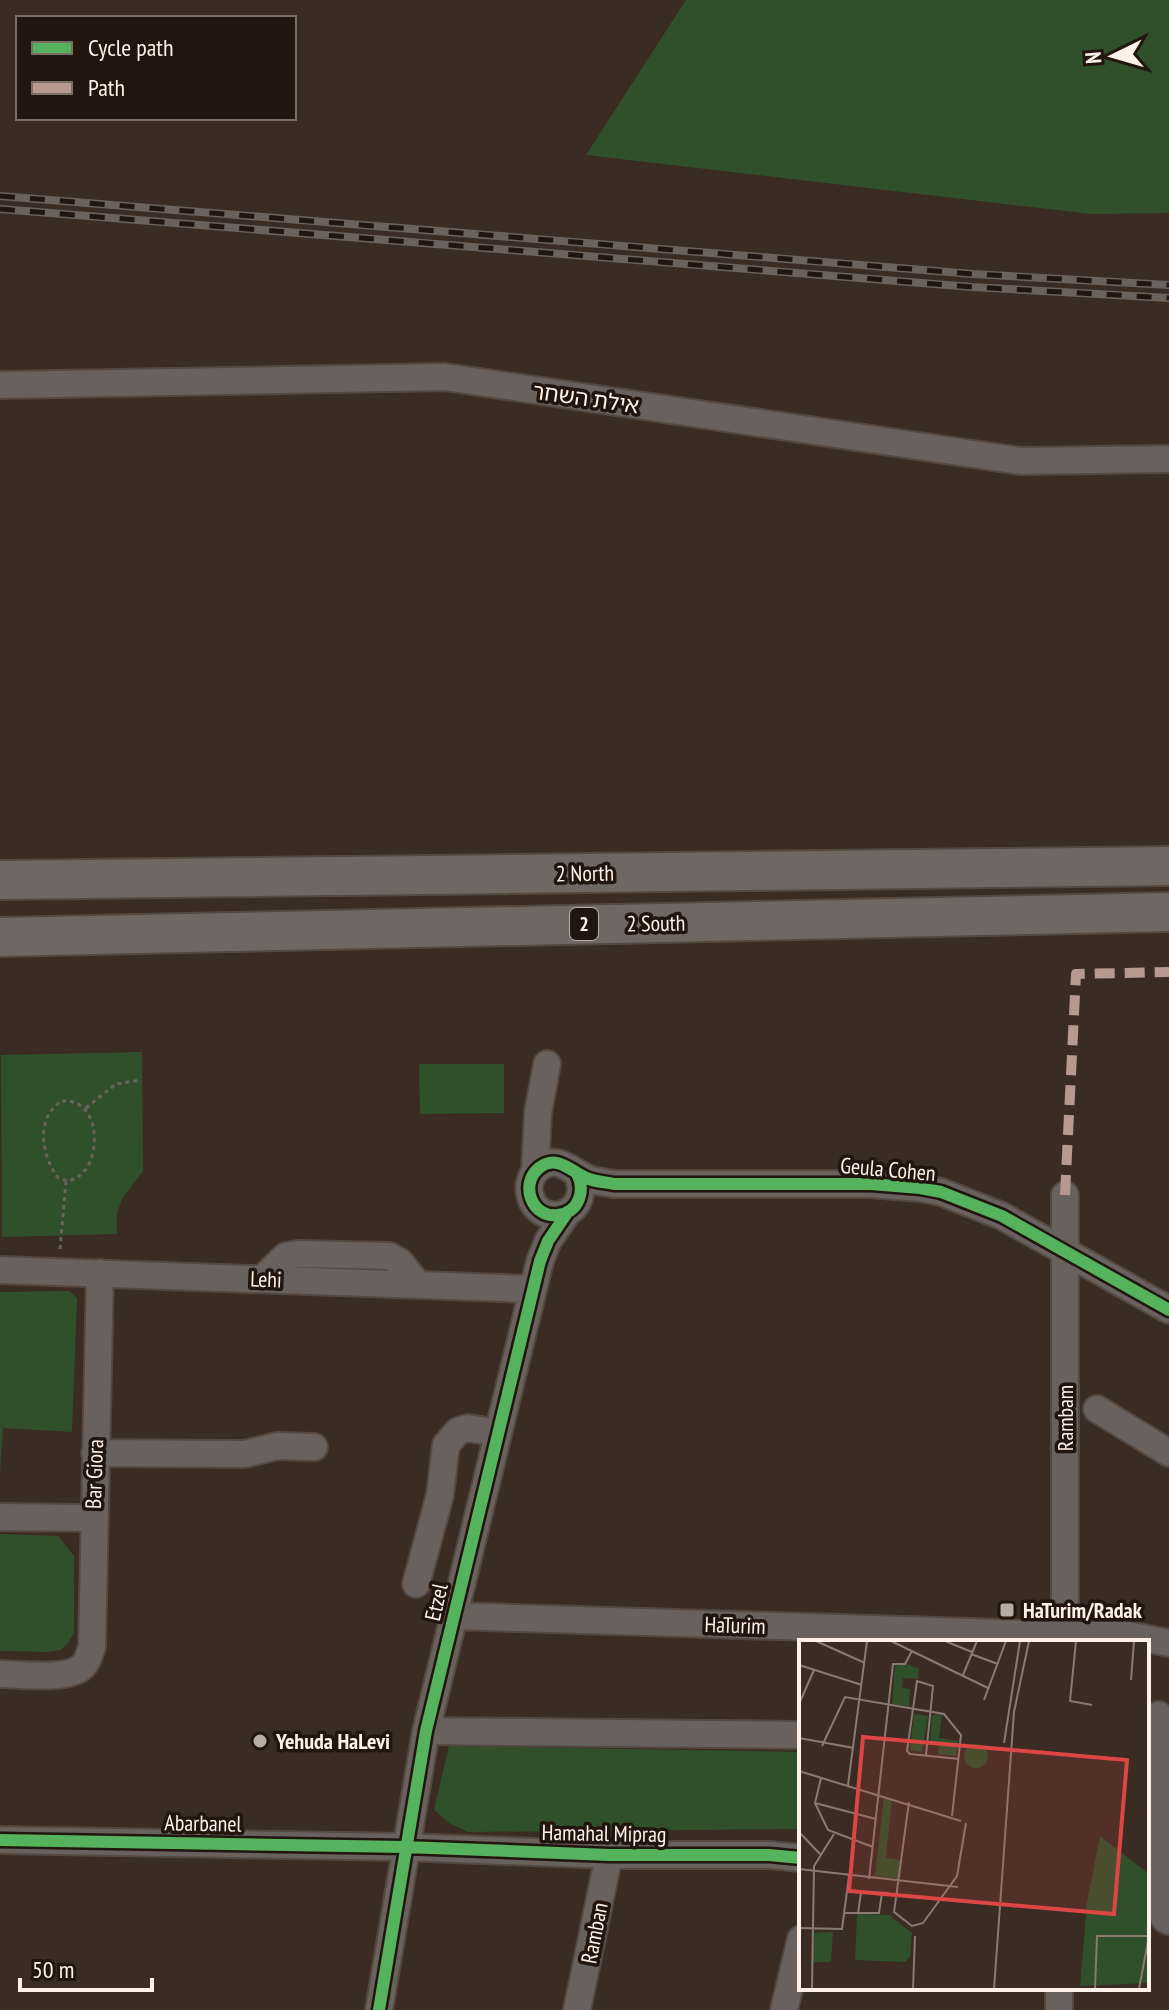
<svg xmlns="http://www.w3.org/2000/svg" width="1169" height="2010" font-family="'PT Sans Narrow','Noto Sans Hebrew',sans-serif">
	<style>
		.green { fill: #30502b }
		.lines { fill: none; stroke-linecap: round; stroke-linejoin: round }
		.minor-casing { stroke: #544840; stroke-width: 30 }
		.highway-casing { stroke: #544840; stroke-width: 42 }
		.path { stroke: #6b6360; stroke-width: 3; stroke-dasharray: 4 4; stroke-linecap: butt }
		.minor { stroke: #68615e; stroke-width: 26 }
		.highway { stroke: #706662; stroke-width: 38 }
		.rail-casing { stroke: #6b625d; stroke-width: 8 }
		.rail { stroke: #21150e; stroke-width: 5; stroke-dasharray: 15; stroke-linecap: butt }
		.quiet { stroke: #b69a8f; stroke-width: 10; stroke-dasharray: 20 10; stroke-linecap: butt }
		.cycleway-casing { stroke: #21150e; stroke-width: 17 }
		.cycleway { stroke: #56b35d; stroke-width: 12 }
		.poi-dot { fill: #baaba3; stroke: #21150e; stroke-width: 3 }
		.labels { text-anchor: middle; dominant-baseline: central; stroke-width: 7; stroke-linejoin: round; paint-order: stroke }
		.shield { fill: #21150e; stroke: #bcaea7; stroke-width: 2 }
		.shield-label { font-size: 20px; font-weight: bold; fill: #fff0e8 }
		.street-label { font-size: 22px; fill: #fff0e8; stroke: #21150e }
		.poi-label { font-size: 22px; font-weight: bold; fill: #fff0e8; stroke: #21150e; text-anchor: start }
		.inset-road { fill: none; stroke: #897a72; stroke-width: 2 }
		.view { fill: #dc4645; fill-opacity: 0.15; stroke: #dc4645; stroke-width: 4 }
		.inset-edge { fill: none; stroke: #fff0e8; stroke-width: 4 }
	</style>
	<rect width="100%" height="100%" fill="#3a2c23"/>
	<path class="green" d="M 686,0 L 1169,0 L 1169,213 L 1091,214 L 586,155 Z
		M 142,1052 L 143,1171 L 122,1199 L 117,1213 L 117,1234 L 2,1237 L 1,1055 Z
		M 419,1064 L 504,1064 L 504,1113 L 420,1114 Z
		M 69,1291 L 77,1298 L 72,1432 L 3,1428 L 0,1473 L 0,1292 Z
		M 0,1534 L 58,1536 L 74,1556 L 74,1633 L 68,1643 L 61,1650 L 50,1652 L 0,1651 Z
		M 449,1746 L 801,1752 L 801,1829 L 468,1832 L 449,1823 L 434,1810 Z"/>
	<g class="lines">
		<defs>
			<path id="minor" d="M 0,385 L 445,377 L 1021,461 L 1169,459
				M 535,1172 L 538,1113 L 547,1064
				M 576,1172 C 586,1189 580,1212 558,1215 C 532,1219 519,1184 539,1168 C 558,1153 572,1173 589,1179 C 597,1182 605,1182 614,1184 L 871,1184 L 920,1188 L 941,1192 L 1002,1216 L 1169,1310
				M 0,1270 L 532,1289
				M 262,1279 L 286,1256 L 298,1254 L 389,1256 L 400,1262 L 418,1285
				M 1097,1409 L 1169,1453
				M 95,1453 L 245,1454 L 277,1446 L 314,1447
				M 0,1517 L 93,1518
				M 416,1584 L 440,1495 L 446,1445 L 458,1431 L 468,1428 L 498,1433
				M 453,1616 L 1065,1635 L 1127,1635 L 1169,1643
				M 1065,1642 L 1065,1195
				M 0,1674 C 21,1674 62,1680 79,1669 C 87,1665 89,1655 92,1647 L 100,1273
				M 1159,1715 L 1162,1766 L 1160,1908 L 1165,1919 L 1169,1921
				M 426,1731 L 801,1735
				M 0,1840 L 405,1847 L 609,1855 L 769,1855 L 801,1858
				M 379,2010 L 426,1731 L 540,1261 L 548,1241 L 567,1213
				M 577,2010 L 609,1855
				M 784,2010 L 801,1939
				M 1059,2010 L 1059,1988"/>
			<path id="highway" d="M 0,880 L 1169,866
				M 0,937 L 1169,912"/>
		</defs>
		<use href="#minor" class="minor-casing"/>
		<use href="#highway" class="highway-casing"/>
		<path class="path" d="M 62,1101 C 110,1097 101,1192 59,1179 C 42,1158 34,1118 62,1101 Z
			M 86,1108 L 116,1084 L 141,1080
			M 60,1249 L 66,1181"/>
		<use href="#minor" class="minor"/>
		<use href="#highway" class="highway"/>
		<defs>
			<path id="rail" d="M 0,196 L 973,274 L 1169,285
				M 0,209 L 972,287 L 1169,298"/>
		</defs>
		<use href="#rail" class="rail-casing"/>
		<use href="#rail" class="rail"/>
		<path class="quiet" d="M 1065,1195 L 1076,974 L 1169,972"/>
		<defs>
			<path id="cycleway" d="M 576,1172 C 586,1189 580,1212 558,1215 C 532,1219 519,1184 539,1168 C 558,1153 572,1173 589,1179 C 597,1182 605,1182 614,1184 L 871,1184 L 920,1188 L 941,1192 L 1002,1216 L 1169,1310
				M 0,1840 L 405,1847 L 609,1855 L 769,1855 L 801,1858
				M 379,2010 L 426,1731 L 540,1261 L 548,1241 L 567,1213"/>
		</defs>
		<use href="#cycleway" class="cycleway-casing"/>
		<use href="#cycleway" class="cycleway"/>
	</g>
	<g class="poi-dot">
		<rect x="999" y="1602" width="16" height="16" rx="4"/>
		<circle cx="260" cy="1741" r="8"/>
	</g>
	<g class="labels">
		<rect class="shield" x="570" y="908" width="28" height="32" rx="6"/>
		<g class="shield-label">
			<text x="584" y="924">2</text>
		</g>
		<g class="street-label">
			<text transform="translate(586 398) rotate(8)">אילת השחר</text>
			<text transform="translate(585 873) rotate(-1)">2 North</text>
			<text transform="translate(656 923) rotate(-1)">2 South</text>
			<text transform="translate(888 1169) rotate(5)">Geula Cohen</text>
			<text transform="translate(266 1279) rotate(2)">Lehi</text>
			<text transform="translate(1065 1418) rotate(-90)">Rambam</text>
			<text transform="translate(94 1474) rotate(-88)">Bar Giora</text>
			<text transform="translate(436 1602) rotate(-77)">Etzel</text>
			<text transform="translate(735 1625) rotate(2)">HaTurim</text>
			<text transform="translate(203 1823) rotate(1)">Abarbanel</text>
			<text transform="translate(604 1833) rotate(1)">Hamahal Miprag</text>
			<text transform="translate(594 1933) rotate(-79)">Ramban</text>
		</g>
		<g class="poi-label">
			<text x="1023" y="1610">HaTurim/Radak</text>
			<text x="276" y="1741">Yehuda HaLevi</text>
		</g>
	</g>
	<g transform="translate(799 1640)">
		<rect width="350" height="350" fill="#3a2c23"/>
		<path d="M 108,24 L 120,29 L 119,39 L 104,38 L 103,48 L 111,49 L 110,66 L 93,64 L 96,26 ZM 115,74 L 129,76 L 123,112 L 111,110 ZM 143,74 L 140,98 L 159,101 L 157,116 L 139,114 L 140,105 L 131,103 L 133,75 ZM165 116a12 12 0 1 1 24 0a12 12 0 1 1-24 0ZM 85,157 L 93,159 L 87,218 L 101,220 L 99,239 L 76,236 ZM 301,196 L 350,234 L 350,343 L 281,346 L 288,262 ZM 58,274 L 90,275 L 113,293 L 111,317 L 106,322 L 56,320 ZM 34,292 L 32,322 L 14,322 L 15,293 Z" fill="#30502b"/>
		<path class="inset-road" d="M 17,1 L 66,23M 92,1 L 189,48M 146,1 L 173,12M 277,1 L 271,61 L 293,65M 172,14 L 199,24M 0,25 L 63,45M 164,35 L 178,1M 332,40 L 335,1M 185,60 L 207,1M 0,64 L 15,30M 0,98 L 55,108M 205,103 L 221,1M 23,106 L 46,57 L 145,74 L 162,95 L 153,176M 127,115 L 134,46 L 118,41 L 108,111 L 111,114 L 160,119M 0,131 L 162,181M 22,138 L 16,163 L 77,179M 49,145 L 68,1M 110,162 L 95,272 L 113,286 L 124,283 L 158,236 L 167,183M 16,163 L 29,190 L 74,207M 0,192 L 21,214M 0,229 L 159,247M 70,239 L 94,24 L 106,24 L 113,11M 45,273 L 80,273 L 83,253M 59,274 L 62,252 L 89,253M 0,288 L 43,289 L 50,236M 13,349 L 15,226 L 35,194M 114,349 L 116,296M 195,349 L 215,72 L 230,1M 296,349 L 298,296 L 350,296M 340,349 L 350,296"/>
		<path class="view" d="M 64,97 L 328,120 L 315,274 L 50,251 Z"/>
		<rect width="350" height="350" class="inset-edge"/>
	</g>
	<rect x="16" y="16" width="280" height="104" fill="#21150e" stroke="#7a6d65" stroke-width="2"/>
	<rect x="32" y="42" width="40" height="12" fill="#56b35d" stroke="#7a6d65" stroke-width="2"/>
	<text x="88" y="56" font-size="24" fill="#fff0e8">Cycle path</text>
	<rect x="32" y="82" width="40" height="12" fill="#b69a8f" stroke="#7a6d65" stroke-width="2"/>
	<text x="88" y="96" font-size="24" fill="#fff0e8">Path</text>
	<g transform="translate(1113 56) rotate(265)" stroke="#21150e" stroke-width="6" paint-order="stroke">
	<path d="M0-6L14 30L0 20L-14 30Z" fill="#fff0e8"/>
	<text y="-12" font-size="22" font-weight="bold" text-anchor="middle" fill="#fff0e8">N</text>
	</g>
	<path d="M20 1978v12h132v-12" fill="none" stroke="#fff0e8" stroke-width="4"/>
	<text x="32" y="1978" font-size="24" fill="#fff0e8" stroke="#21150e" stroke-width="6" paint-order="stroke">50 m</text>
</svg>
